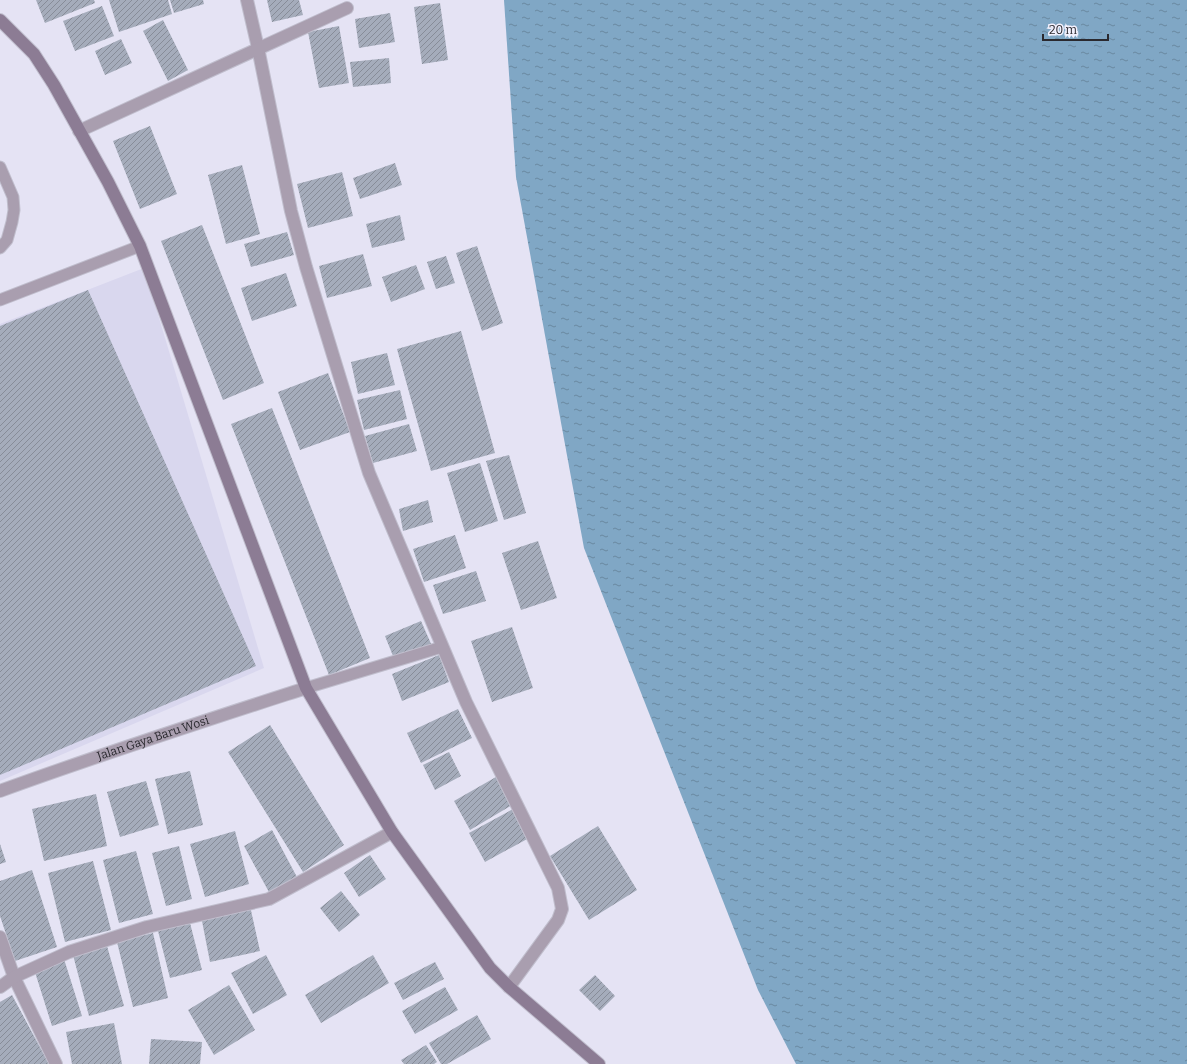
<svg xmlns="http://www.w3.org/2000/svg" width="1187" height="1064" font-family="Bitter,serif">
	<style>
		.built { fill: #d9d7ee }
		.water { fill: url(#water-ripples) }
		.building { fill: url(#building-hatch) }
		.lines { fill: none; stroke-linecap: round; stroke-linejoin: round }
		.lane-casing { stroke: #c0becd; stroke-width: 13 }
		.street-casing { stroke: #c0becd; stroke-width: 14 }
		.secondary-casing { stroke: #c0becd; stroke-width: 14 }
		.lane { stroke: #a99eaf; stroke-width: 11 }
		.street { stroke: #a99eaf; stroke-width: 12 }
		.secondary { stroke: #8c7c94; stroke-width: 12 }
		.labels { text-anchor: middle; dominant-baseline: central; stroke-width: 4; stroke-linejoin: round; paint-order: stroke }
		.street-label { font-size: 12px; fill: #2a292f; stroke: #f2f1fe }
	</style>
	<defs>
		<pattern id="water-ripples" width="26" height="14" patternUnits="userSpaceOnUse"><rect width="26" height="14" fill="#80a7c5"/><path d="M2 4q2-2 4 0t4 0M15 11q2-2 4 0t4 0" fill="none" stroke="#6988a0"/></pattern>
		<pattern id="building-hatch" width="6" height="6" patternUnits="userSpaceOnUse"><rect width="6" height="6" fill="#a5acbb"/><path d="M-1 1l2-2M0 6l6-6M5 7l2-2" fill="none" stroke="#878c98"/></pattern>
	</defs>
	<rect width="100%" height="100%" fill="#e5e3f4"/>
	<path class="built" d="M 144,268 L 264,668 L 0,781 L 0,324 Z"/>
	<path class="water" d="M 504,0 L 1187,0 L 1187,1064 L 796,1064 L 758,990 L 584,548 L 516,177 Z"/>
	<path class="building" d="M 36,0 L 94,0 L 95,3 L 45,23 Z
		M 109,0 L 168,0 L 172,14 L 119,32 Z
		M 170,0 L 203,0 L 204,4 L 174,13 Z
		M 267,0 L 299,0 L 303,15 L 272,22 Z
		M 440,3 L 448,60 L 422,64 L 414,7 Z
		M 102,6 L 114,36 L 75,51 L 63,21 Z
		M 390,13 L 395,42 L 359,48 L 355,19 Z
		M 163,20 L 188,70 L 168,81 L 143,31 Z
		M 339,26 L 349,83 L 319,88 L 308,32 Z
		M 121,39 L 132,63 L 105,75 L 95,51 Z
		M 389,58 L 391,83 L 353,87 L 350,62 Z
		M 150,126 L 177,194 L 140,209 L 113,141 Z
		M 395,163 L 402,185 L 360,199 L 353,178 Z
		M 242,165 L 260,234 L 226,244 L 208,175 Z
		M 342,172 L 353,216 L 308,228 L 297,184 Z
		M 400,215 L 405,240 L 372,248 L 366,224 Z
		M 202,225 L 264,383 L 223,400 L 161,241 Z
		M 287,232 L 294,255 L 251,267 L 244,244 Z
		M 477,246 L 503,323 L 482,331 L 456,253 Z
		M 363,254 L 372,286 L 327,298 L 319,266 Z
		M 446,256 L 455,283 L 436,289 L 427,262 Z
		M 416,265 L 425,289 L 391,302 L 382,277 Z
		M 286,273 L 297,306 L 252,321 L 241,288 Z
		M 88,290 L 256,666 L 0,775 L 0,326 Z
		M 461,331 L 495,453 L 431,471 L 397,349 Z
		M 387,353 L 395,385 L 358,394 L 351,362 Z
		M 328,373 L 350,432 L 300,450 L 278,392 Z
		M 400,390 L 407,419 L 364,430 L 357,400 Z
		M 272,408 L 370,658 L 329,675 L 231,424 Z
		M 409,424 L 417,451 L 373,463 L 365,436 Z
		M 509,455 L 526,513 L 504,520 L 486,461 Z
		M 480,463 L 498,521 L 465,532 L 447,473 Z
		M 428,500 L 433,522 L 403,531 L 399,509 Z
		M 455,535 L 466,568 L 424,582 L 413,549 Z
		M 538,541 L 557,598 L 521,610 L 502,553 Z
		M 476,571 L 486,601 L 443,614 L 433,585 Z
		M 421,621 L 432,646 L 395,661 L 385,636 Z
		M 512,627 L 533,688 L 492,702 L 471,641 Z
		M 439,655 L 449,682 L 402,701 L 392,674 Z
		M 458,709 L 472,738 L 421,763 L 407,733 Z
		M 270,725 L 344,845 L 303,872 L 228,752 Z
		M 449,752 L 461,776 L 435,790 L 423,765 Z
		M 190,771 L 203,825 L 168,834 L 155,779 Z
		M 496,777 L 512,805 L 470,830 L 454,801 Z
		M 146,781 L 159,825 L 120,837 L 107,792 Z
		M 96,794 L 107,846 L 44,861 L 32,809 Z
		M 513,809 L 529,838 L 485,862 L 469,833 Z
		M 598,826 L 637,890 L 589,920 L 550,856 Z
		M 272,830 L 298,879 L 270,894 L 244,846 Z
		M 235,831 L 249,884 L 205,897 L 190,844 Z
		M 0,844 L 6,862 L 0,864 Z
		M 179,846 L 192,899 L 166,906 L 152,853 Z
		M 136,851 L 153,914 L 119,923 L 103,860 Z
		M 370,855 L 386,879 L 359,897 L 344,873 Z
		M 93,861 L 111,930 L 65,942 L 48,873 Z
		M 32,870 L 57,947 L 15,961 L 0,916 L 0,881 Z
		M 341,891 L 360,915 L 339,932 L 320,908 Z
		M 250,906 L 260,951 L 210,962 L 201,916 Z
		M 189,919 L 202,970 L 170,978 L 157,927 Z
		M 153,933 L 168,998 L 133,1007 L 117,942 Z
		M 107,946 L 124,1006 L 89,1016 L 73,955 Z
		M 266,955 L 287,995 L 253,1014 L 231,973 Z
		M 373,955 L 389,983 L 321,1023 L 305,995 Z
		M 64,959 L 82,1016 L 52,1026 L 34,969 Z
		M 435,962 L 444,979 L 403,1000 L 394,983 Z
		M 595,975 L 615,996 L 600,1011 L 579,990 Z
		M 229,985 L 255,1030 L 214,1055 L 188,1010 Z
		M 445,987 L 458,1010 L 415,1034 L 402,1011 Z
		M 12,995 L 49,1064 L 0,1064 L 0,1002 Z
		M 477,1015 L 491,1039 L 447,1064 L 441,1064 L 429,1043 Z
		M 114,1023 L 122,1064 L 72,1064 L 66,1032 Z
		M 151,1039 L 202,1042 L 200,1064 L 149,1064 Z
		M 426,1045 L 437,1062 L 434,1064 L 404,1064 L 401,1060 Z"/>
	<g class="lines">
		<defs>
			<path id="lane" d="M 0,167 L 13,197 L 14,210 L 12,222 L 7,240 L 0,248
				M 0,300 L 140,246
				M 306,688 L 442,647"/>
			<g id="street">
				<path d="M 247,0 L 258,48 L 291,211 L 306,267 L 369,473 L 466,702 L 558,888 L 562,909 L 558,920 L 509,987"/>
				<path d="M 79,131 L 347,8"/>
				<path id="s1" d="M 0,791 C 101,754 204,721 306,688"/>
				<path d="M 0,937 L 14,977 L 56,1064"/>
				<path d="M 0,987 L 14,977 L 69,952 L 147,927 L 269,899 L 392,832"/>
			</g>
			<path id="secondary" d="M 0,20 L 34,54 L 54,85 L 108,182 L 140,246 L 306,688 L 392,832 L 490,968 L 509,987 L 599,1064"/>
		</defs>
		<use href="#lane" class="lane-casing"/>
		<use href="#street" class="street-casing"/>
		<use href="#secondary" class="secondary-casing"/>
		<use href="#lane" class="lane"/>
		<use href="#street" class="street"/>
		<use href="#secondary" class="secondary"/>
	</g>
	<g class="labels">
		<g class="street-label">
			<text stroke="none"><textPath href="#s1" startOffset="162">Jalan Gaya Baru Wosi</textPath></text>
		</g>
	</g>
	<path d="M1043 34v6h65v-6" fill="none" stroke="#2a292f" stroke-width="2"/>
	<text x="1049" y="34" font-size="12" fill="#2a292f" stroke="#f2f1fe" stroke-width="3" paint-order="stroke">20 m</text>
</svg>
